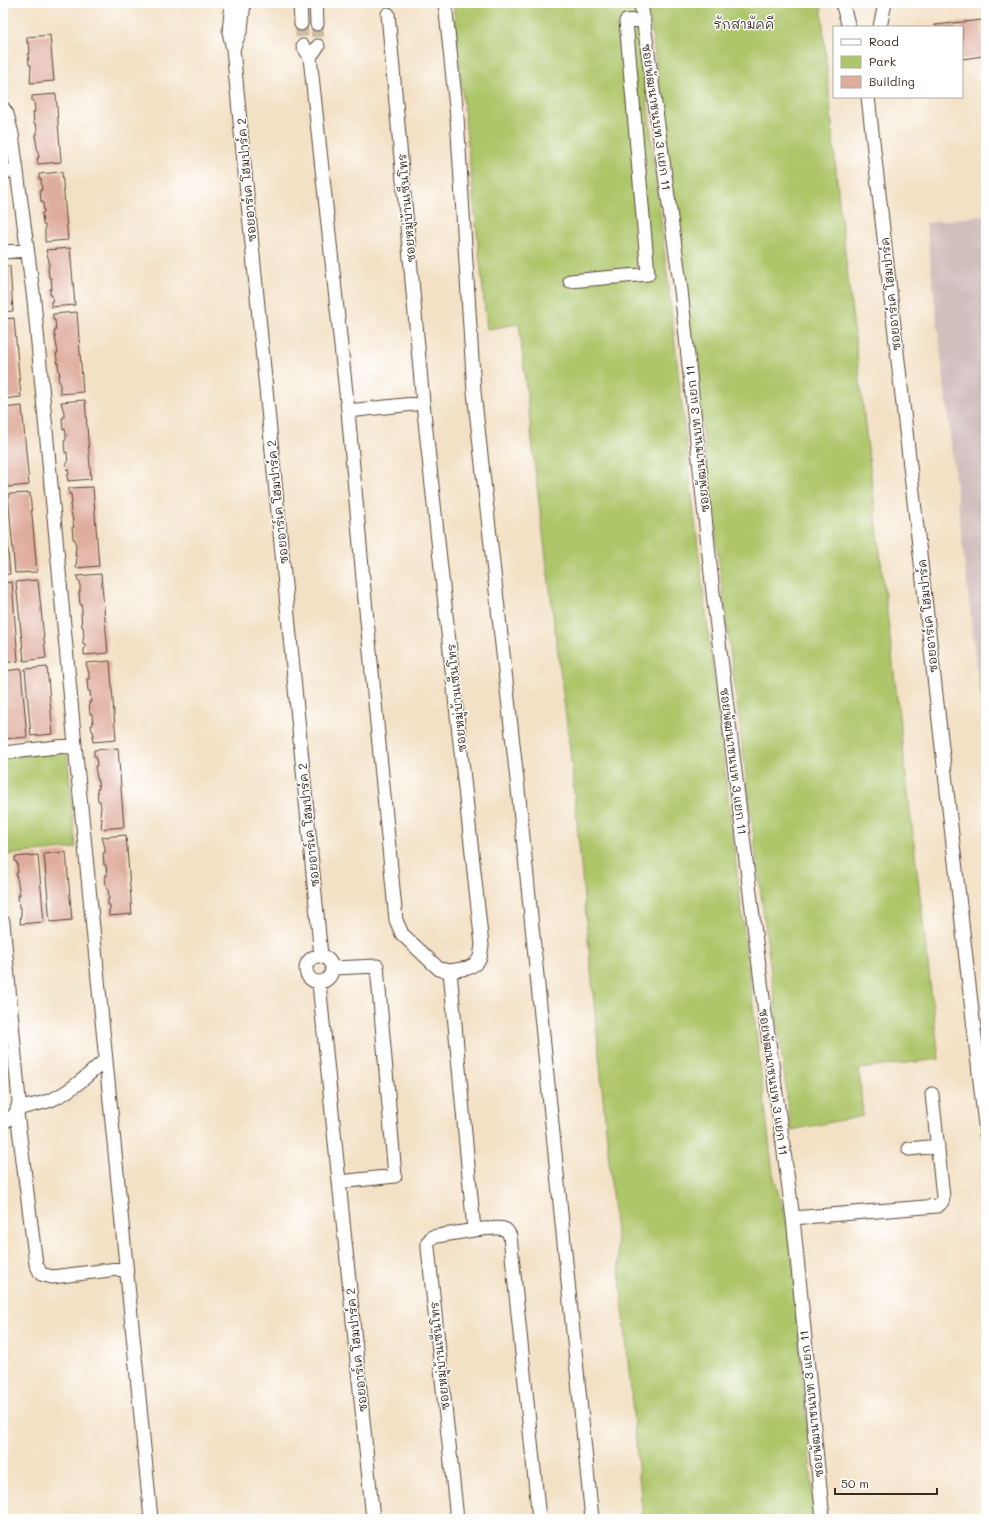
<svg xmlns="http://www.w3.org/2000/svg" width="989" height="1522" font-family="Mali,'Playpen Sans Thai',sans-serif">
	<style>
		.industrial { fill: #d1bfbd }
		.green { fill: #aec66b; stroke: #747844 }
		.building { fill: #dfad9d }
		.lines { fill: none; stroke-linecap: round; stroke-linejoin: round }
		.minor-tunnel { stroke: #cebca4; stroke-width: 13; stroke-dasharray: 13 6; stroke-linecap: butt }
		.minor-casing { stroke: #574537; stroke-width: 15 }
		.minor { stroke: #fff; stroke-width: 13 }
		.labels { text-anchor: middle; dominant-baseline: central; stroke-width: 3; stroke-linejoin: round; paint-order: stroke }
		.street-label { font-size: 12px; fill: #3b2a1e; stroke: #fff }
		.neighbourhood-label { font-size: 13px; fill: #3b2a1e; stroke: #fff }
	</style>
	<rect width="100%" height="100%" fill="#fff"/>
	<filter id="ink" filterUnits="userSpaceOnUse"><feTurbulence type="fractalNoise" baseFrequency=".025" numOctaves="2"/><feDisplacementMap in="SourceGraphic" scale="8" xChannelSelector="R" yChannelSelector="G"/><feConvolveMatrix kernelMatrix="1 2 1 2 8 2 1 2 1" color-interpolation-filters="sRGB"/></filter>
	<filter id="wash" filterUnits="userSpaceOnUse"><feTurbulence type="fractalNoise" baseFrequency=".012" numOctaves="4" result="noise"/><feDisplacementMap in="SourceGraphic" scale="16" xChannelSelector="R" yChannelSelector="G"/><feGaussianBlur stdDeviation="0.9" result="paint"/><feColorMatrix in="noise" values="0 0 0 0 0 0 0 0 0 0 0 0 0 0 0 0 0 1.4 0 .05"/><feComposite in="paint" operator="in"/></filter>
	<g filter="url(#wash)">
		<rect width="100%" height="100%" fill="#f3e1c5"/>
		<path class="industrial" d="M 986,215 L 986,752 L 926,223 Z"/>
		<path class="green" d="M 453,3 L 634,3 L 640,36 L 696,530 L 773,1174 L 790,1233 L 815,1519 L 643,1519 L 570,749 L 537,486 L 519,324 L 487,329 Z
			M 648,3 L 821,3 L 838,192 L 939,1059 L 859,1069 L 863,1116 L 791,1130 Z
			M 67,752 L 76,848 L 3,855 L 3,757 Z"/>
		<g id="blocks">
			<path class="building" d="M 982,20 L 983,56 L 962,59 L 962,27 L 936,27 L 935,25 Z
				M 50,35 L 54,81 L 30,83 L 31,65 L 29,65 L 28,54 L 30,53 L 29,43 L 27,43 L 27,37 Z
				M 56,94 L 61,162 L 38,164 L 37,158 L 39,158 L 35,135 L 37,135 L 37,129 L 36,124 L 34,124 L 33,112 L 35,112 L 34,101 L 32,101 L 32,96 Z
				M 62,172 L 68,240 L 45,242 L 45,225 L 43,225 L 42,213 L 44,212 L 43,202 L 41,202 L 40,190 L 42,190 L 41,179 L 39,179 L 39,174 Z
				M 70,248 L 75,305 L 51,307 L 51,301 L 53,301 L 52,295 L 50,295 L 50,289 L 52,289 L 51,278 L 49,278 L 48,267 L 49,266 L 49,261 L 46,250 Z
				M 3,266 L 10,266 L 13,311 L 3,312 Z
				M 77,312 L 83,392 L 60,394 L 60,382 L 59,382 L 58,376 L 60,376 L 59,371 L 56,353 L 58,353 L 54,331 L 56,331 L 55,320 L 53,320 L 53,314 Z
				M 14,318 L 21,397 L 3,399 L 3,319 Z
				M 85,400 L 91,479 L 68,481 L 67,475 L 69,475 L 68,469 L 67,470 L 66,464 L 68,463 L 67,452 L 65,453 L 64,441 L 66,440 L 66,435 L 65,429 L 63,430 L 62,418 L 64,418 L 64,413 L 61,402 Z
				M 22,406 L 29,485 L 7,487 L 3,437 L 3,408 Z
				M 93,487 L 99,566 L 76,568 L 77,556 L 75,556 L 76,545 L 75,539 L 73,539 L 72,527 L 74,527 L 70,505 L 72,504 L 71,494 L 69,494 L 69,488 Z
				M 30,493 L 37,572 L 15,573 L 8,494 Z
				M 3,505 L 4,505 L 10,574 L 3,575 Z
				M 101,574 L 108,653 L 84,655 L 84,649 L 85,649 L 85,644 L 83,644 L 83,638 L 84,638 L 83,627 L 82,627 L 81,614 L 82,614 L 82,609 L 81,604 L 80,604 L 79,592 L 80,592 L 80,581 L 78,581 L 77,576 Z
				M 38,580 L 46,658 L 24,661 L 16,582 Z
				M 12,582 L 18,661 L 3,663 L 3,583 Z
				M 110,661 L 116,740 L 93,742 L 92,736 L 94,736 L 93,731 L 92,731 L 91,725 L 93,725 L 92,714 L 90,714 L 89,702 L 91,702 L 90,691 L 88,691 L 87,679 L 89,679 L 89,674 L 86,663 Z
				M 47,667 L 53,734 L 31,736 L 25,669 Z
				M 21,669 L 27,737 L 3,739 L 3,671 Z
				M 118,748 L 124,827 L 101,829 L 102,818 L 100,818 L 101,807 L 100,801 L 98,801 L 97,789 L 99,789 L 95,766 L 97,766 L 96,756 L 94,756 L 94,750 Z
				M 126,835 L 132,914 L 109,916 L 109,910 L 110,910 L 110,905 L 108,905 L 108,899 L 109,899 L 108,888 L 106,888 L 105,876 L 107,876 L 106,865 L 104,865 L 103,853 L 105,853 L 105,848 L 102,837 Z
				M 66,852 L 72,920 L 50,922 L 44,854 Z
				M 38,855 L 44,922 L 20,924 L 21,913 L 21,907 L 19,908 L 18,895 L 20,895 L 16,873 L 18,873 L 17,862 L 15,862 L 15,857 Z"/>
		</g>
	</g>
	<g filter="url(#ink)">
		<use href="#blocks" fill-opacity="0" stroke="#574537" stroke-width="1"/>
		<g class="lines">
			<path class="minor-tunnel" d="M 301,24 L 303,46
				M 317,24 L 318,46"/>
			<defs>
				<path id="minor" d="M 232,3 L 229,32 L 233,49 L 321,956
					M 300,3 L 301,24
					M 316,3 L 317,24
					M 445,3 L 457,117 L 474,392 L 519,798 L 592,1519
					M 641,3 L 681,290 L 714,602 L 763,998 L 793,1218 L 823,1519
					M 842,3 L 849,27
					M 880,27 L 885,3
					M 303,46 L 310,57 L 318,46
					M 233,49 L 241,29 L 244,3
					M 310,57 L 348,411 L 363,579 L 396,920 L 402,934 L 439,969 L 450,971 L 468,968 L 475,964 L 480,958 L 482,945 L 423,403 L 388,14
					M 868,97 L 986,1134
					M 3,108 L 7,114 L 12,134 L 34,300 L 75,745 L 151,1519
					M 3,172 L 17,170
					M 3,252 L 27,250
					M 570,281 L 648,274 L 626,21 L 644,19
					M 348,411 L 423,403
					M 3,753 L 75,745
					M 3,922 L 19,1101 C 17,1113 15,1117 3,1122
					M306 969a13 13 0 1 1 26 0a13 13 0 1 1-26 0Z
					M 333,968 L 377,966 L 395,1176 L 339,1182
					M 450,971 L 474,1230
					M 319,983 L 373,1519
					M 17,1109 C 28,1106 40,1104 51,1100 C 72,1091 89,1074 106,1059
					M 17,1113 L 36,1264 L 41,1274 L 52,1277 L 126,1268
					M 909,1149 L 938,1146
					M 793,1218 L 937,1206 C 941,1204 943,1202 943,1197 L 932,1094
					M 457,1519 L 428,1248 L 428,1242 L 432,1237 C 445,1235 494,1225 504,1229 C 508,1230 508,1233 510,1236 L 539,1519"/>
			</defs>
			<use href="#minor" class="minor-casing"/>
			<use href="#minor" class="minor"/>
		</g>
	</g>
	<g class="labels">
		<g class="street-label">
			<text transform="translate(657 117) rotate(82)">ซอยพัฒนาชนบท 3 แยก 11</text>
			<text transform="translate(246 180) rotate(-95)">ซอยอาร์เค โฮมปาร์ค 2</text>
			<text transform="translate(406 208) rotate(-95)">ซอยหมู่บ้านเซ็นโทร</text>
			<text transform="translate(890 294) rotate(-96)">ซอยอาร์เค โฮมปาร์ค</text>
			<text transform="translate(697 439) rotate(-96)">ซอยพัฒนาชนบท 3 แยก 11</text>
			<text transform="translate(277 502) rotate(-96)">ซอยอาร์เค โฮมปาร์ค 2</text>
			<text transform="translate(927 616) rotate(-96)">ซอยอาร์เค โฮมปาร์ค</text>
			<text transform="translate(456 698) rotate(-96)">ซอยหมู่บ้านเซ็นโทร</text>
			<text transform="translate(734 761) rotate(83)">ซอยพัฒนาชนบท 3 แยก 11</text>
			<text transform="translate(308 825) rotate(-96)">ซอยอาร์เค โฮมปาร์ค 2</text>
			<text transform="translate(774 1082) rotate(82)">ซอยพัฒนาชนบท 3 แยก 11</text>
			<text transform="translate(356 1350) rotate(-96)">ซอยอาร์เค โฮมปาร์ค 2</text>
			<text transform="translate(439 1356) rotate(-96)">ซอยหมู่บ้านเซ็นโทร</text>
			<text transform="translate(811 1404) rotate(-96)">ซอยพัฒนาชนบท 3 แยก 11</text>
		</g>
		<g class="neighbourhood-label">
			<text x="744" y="23">รักสามัคคี</text>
		</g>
	</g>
	<rect width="989" height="1522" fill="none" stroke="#fff" stroke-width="16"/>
	<rect x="833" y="26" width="130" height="72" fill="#ffffff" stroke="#b1aaa5"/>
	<rect x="841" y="39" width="20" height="6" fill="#ffffff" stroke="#b1aaa5"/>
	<text x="869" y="46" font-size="12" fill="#3b2a1e">Road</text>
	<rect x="841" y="56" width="20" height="12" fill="#aec66b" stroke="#b1aaa5"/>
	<text x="869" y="66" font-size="12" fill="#3b2a1e">Park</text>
	<rect x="841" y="76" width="20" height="12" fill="#dfad9d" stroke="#b1aaa5"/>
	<text x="869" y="86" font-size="12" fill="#3b2a1e">Building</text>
	<path d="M835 1488v6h102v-6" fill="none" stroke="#3b2a1e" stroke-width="2"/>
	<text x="841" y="1488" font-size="12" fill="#3b2a1e" stroke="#ffffff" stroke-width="3" paint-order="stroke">50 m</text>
</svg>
